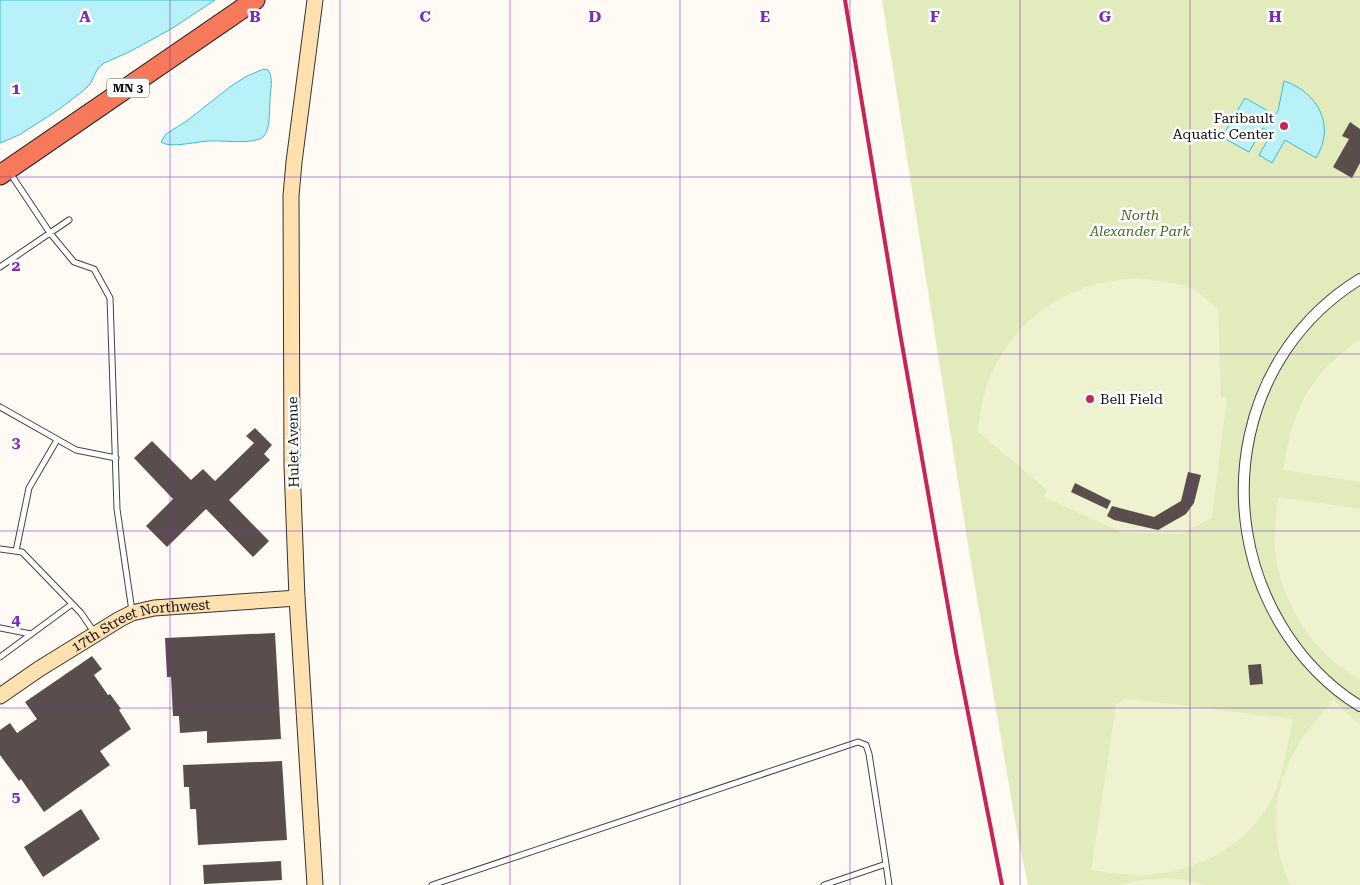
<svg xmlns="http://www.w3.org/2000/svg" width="1360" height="885" font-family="'Roboto Serif',serif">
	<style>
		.green { fill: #e1ebbc }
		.pitch { fill: #eff2ce }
		.water { fill: #b8f1f7; stroke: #3dbdd0 }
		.building { fill: #5a4e4d }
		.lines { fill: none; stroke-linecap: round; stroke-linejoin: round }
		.lane-casing { stroke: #444; stroke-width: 7 }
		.street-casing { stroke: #444; stroke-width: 12 }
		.secondary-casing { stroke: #333; stroke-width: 17 }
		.highway-casing { stroke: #222; stroke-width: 21 }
		.lane { stroke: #fff; stroke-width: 5 }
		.street { stroke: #fff; stroke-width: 10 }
		.secondary { stroke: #ffe1af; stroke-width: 15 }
		.highway { stroke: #f6795b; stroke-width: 19 }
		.rail { stroke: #c52557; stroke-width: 4 }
		.grid { fill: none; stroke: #7b2cbf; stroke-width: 1; stroke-opacity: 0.55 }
		.poi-dot { fill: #c52557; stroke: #fff; stroke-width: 2 }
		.labels { text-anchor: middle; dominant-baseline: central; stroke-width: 5; stroke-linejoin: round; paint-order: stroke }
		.shield { fill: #fff; stroke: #585858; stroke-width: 1 }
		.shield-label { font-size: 12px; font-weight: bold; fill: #111 }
		.poi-label { font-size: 14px; fill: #111; stroke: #fff; text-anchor: end }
		.park-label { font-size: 14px; font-style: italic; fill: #436b1e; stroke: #fff }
		.street-label { font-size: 14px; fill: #111; stroke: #fff }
		.grid-label { font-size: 16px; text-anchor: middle; font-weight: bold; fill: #7b2cbf; stroke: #fff; stroke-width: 5; stroke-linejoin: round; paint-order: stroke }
	</style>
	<rect width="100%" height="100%" fill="#fffaf4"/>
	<path class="green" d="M 882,0 L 1360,0 L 1360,885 L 1028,885 L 1017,832 L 970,557 Z"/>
	<path class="pitch" d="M 1137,278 L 1177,284 L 1194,289 L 1218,309 L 1221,397 L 1227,398 L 1212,518 L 1181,534 L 1122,533 L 1044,497 L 1047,490 L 978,432 C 983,343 1050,282 1137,278 Z
		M 1360,340 L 1360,482 L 1283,470 C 1291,425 1300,391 1335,359 C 1343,353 1351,345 1360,340 Z
		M 1278,497 L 1360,509 L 1360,679 C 1313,655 1281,602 1275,551 C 1273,533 1276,515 1278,497 Z
		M 1124,698 L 1293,719 C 1287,745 1284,775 1272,799 C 1248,845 1198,872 1147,875 C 1129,876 1109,872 1091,870 L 1116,705 Z
		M 1333,700 L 1360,725 L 1360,885 L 1290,885 C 1270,843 1271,793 1294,752 C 1304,733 1320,716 1333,700 Z
		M 1168,878 L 1187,880 L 1205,885 L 1120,885 L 1134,881 Z"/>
	<path class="water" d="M 0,0 L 215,0 L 171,29 L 129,52 L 104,63 L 98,68 L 90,84 L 83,91 L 58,110 L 19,135 L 0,143 Z
		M 264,69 L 268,70 C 274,78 270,91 270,100 C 269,110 271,129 263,137 C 253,145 222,140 210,141 C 198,141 170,149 161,142 L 166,134 L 188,120 L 231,86 L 247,76 Z
		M 1284,81 C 1318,92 1336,126 1316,158 L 1285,140 L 1272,163 L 1259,155 L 1272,133 L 1263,128 L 1249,152 L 1222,137 L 1245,98 L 1275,115 L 1278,111 Z"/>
	<path class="building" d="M 1350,122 L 1360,129 L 1360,163 L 1352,178 L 1333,167 L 1349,139 L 1342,136 Z
		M 255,428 L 272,445 L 264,454 L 270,460 L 229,500 L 269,541 L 253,557 L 206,509 L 167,547 L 146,526 L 173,499 L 134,458 L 152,441 L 191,480 L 203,469 L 215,481 L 254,443 L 246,436 Z
		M 1188,472 L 1201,475 L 1194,503 L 1186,514 L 1158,530 L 1114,520 L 1107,516 L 1112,506 L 1154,517 L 1181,501 Z
		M 1075,483 L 1111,501 L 1107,509 L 1071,492 Z
		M 275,633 L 281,739 L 207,743 L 207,731 L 180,733 L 179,716 L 173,716 L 171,677 L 167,677 L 165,638 Z
		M 92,656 L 102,669 L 94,675 L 108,695 L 110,694 L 121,709 L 119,710 L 131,729 L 100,751 L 110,765 L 44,812 L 21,779 L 19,781 L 0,755 L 0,730 L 10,723 L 17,733 L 37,719 L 25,702 Z
		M 1261,664 L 1263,684 L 1250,685 L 1248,665 Z
		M 282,761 L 287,840 L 198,845 L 196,809 L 190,809 L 189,787 L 184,787 L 183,765 Z
		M 81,809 L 100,839 L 43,877 L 24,847 Z
		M 281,861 L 282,880 L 204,884 L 203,865 Z"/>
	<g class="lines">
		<defs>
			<path id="lane" d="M 10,173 L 50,233 L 74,262 L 94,269 L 110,298 L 117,509 L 132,611
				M 0,267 L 69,220
				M 0,407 L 76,450 L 116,458
				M 0,549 L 22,552 L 81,613 L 94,632
				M 16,551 L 29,488 L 57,440
				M 0,628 L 31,634
				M 0,657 L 72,604
				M 886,864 L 889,885
				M 432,885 L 858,742 L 866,745 L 869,754 L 886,864 L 824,885"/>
			<path id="street" d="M 1360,279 C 1241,352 1211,508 1281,625 C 1300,657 1328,687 1360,706"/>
			<g id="secondary">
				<path id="s1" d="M 0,696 L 39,669 L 120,619 L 132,613 L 154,608 L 297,598"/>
				<path d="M 315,885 L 297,598 L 292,465 L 291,196 L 294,162 L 315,0"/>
			</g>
			<path id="highway" d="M 0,175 L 255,0"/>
		</defs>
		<use href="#lane" class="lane-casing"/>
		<use href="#street" class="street-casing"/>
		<use href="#secondary" class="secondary-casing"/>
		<use href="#highway" class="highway-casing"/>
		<use href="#lane" class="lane"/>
		<use href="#street" class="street"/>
		<use href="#secondary" class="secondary"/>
		<use href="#highway" class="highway"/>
		<path class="rail" d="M 845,0 L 900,333 L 956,652 L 1002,885"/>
	</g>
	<path class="grid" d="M 170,0 L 170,885M 340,0 L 340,885M 510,0 L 510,885M 680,0 L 680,885M 850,0 L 850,885M 1020,0 L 1020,885M 1190,0 L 1190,885M 0,177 L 1360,177M 0,354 L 1360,354M 0,531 L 1360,531M 0,708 L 1360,708"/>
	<g class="poi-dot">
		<circle cx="1284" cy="126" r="5"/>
		<circle cx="1090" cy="399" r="5"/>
	</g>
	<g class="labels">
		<rect class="shield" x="107" y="78.5" width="42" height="19" rx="4"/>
		<g class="shield-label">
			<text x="128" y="88">MN 3</text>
		</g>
		<g class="poi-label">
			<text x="1274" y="118">Faribault<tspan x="1274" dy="16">Aquatic Center</tspan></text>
			<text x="1100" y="399" text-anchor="start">Bell Field</text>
		</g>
		<g class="park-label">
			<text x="1140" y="215">North<tspan x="1140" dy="16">Alexander Park</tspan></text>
		</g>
		<g class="street-label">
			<text transform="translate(293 442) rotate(-91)">Hulet Avenue</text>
			<text stroke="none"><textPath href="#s1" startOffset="161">17th Street Northwest</textPath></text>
		</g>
	</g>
	<g class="grid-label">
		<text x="85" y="22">A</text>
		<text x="255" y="22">B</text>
		<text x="425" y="22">C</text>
		<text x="595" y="22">D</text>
		<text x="765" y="22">E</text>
		<text x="935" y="22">F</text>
		<text x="1105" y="22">G</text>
		<text x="1275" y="22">H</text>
		<text x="16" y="94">1</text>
		<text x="16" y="271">2</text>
		<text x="16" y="448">3</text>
		<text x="16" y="625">4</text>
		<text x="16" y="802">5</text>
	</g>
</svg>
